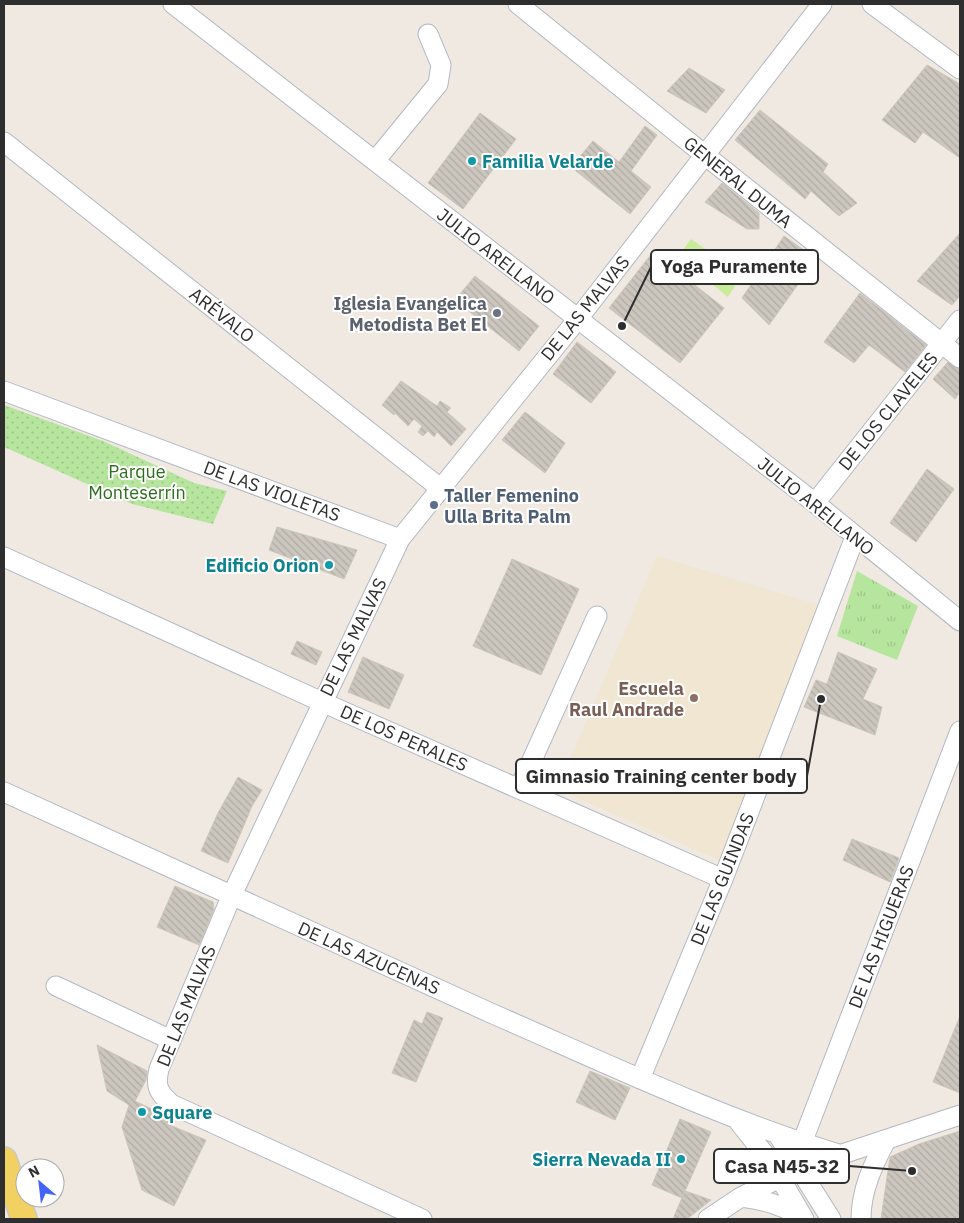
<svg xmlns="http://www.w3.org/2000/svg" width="964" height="1223" font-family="'IBM Plex Sans',sans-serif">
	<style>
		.education { fill: #f0e6d1 }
		.grass { fill: url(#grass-tufts) }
		.park { fill: url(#park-dots) }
		.pitch { fill: #c9ec9a }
		.building { fill: url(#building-back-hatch); stroke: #cbc5ba }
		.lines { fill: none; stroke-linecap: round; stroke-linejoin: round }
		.minor-casing { stroke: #b4b7c1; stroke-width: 21 }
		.major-casing { stroke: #c9c9c9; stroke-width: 28 }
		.minor { stroke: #fff; stroke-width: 19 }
		.major { stroke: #f2d163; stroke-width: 25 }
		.culture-dot { fill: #0f9aa8; stroke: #fff; stroke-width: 2 }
		.worship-dot { fill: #6b7280; stroke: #fff; stroke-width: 2 }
		.service-dot { fill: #5c6f8a; stroke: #fff; stroke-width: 2 }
		.education-dot { fill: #8d6e63; stroke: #fff; stroke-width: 2 }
		.labels { text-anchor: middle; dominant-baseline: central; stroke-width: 4; stroke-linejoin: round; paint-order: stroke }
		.culture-label { font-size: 18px; font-weight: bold; fill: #0d838f; stroke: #fff; text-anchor: start }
		.street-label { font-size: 18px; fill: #2e2e2e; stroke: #fff }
		.worship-label { font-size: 18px; font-weight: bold; fill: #5b616d; stroke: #fff; text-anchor: end }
		.park-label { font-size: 18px; fill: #2c6e1b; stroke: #fff }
		.service-label { font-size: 18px; font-weight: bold; fill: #4e5e75; stroke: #fff; text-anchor: start }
		.education-label { font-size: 18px; font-weight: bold; fill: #785e54; stroke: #fff; text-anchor: end }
		.leader { fill: none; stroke: #2e2e2e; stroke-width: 2 }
		.callout-dot { fill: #2e2e2e; stroke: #fff; stroke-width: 2 }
		.callout { fill: #fff; stroke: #2e2e2e; stroke-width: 2 }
		.callout-label { font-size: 19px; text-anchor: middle; font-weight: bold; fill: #2e2e2e }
	</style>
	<defs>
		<pattern id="grass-tufts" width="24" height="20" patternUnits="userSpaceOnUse" patternTransform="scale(1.25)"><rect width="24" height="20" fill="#b6e59e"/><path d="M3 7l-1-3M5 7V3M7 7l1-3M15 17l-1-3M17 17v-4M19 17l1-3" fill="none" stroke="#9dc588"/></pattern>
		<pattern id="park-dots" width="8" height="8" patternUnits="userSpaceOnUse" patternTransform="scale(1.25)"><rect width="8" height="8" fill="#b6e59e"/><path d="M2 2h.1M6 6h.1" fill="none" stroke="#9dc588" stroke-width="1.8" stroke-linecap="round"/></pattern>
		<pattern id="building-back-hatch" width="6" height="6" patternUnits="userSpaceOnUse" patternTransform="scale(1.25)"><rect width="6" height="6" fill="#cbc7bf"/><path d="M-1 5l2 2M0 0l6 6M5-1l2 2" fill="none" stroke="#afaba4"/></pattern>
	</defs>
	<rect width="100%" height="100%" fill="#efe9e1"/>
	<path class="education" d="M 657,556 L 822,606 L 734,867 L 557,789 Z"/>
	<path class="grass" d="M 857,571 L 918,606 L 897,660 L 837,636 Z"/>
	<path class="park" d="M 4,405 L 103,441 L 194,483 L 227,491 L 213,524 L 132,504 L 4,447 Z"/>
	<path class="pitch" d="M 691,239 L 742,275 L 728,297 L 678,257 Z"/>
	<path class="building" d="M 927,65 L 960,84 L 960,158 L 923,132 L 915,143 L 882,120 Z
		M 689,68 L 725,90 L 706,113 L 667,91 Z
		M 760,110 L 828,164 L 823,172 L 857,203 L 839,216 L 811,191 L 805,199 L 735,140 Z
		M 480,113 L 516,139 L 463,209 L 428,183 Z
		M 645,126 L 657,135 L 631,171 L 651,187 L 630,214 L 571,167 L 593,141 L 619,162 Z
		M 722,183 L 759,213 L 759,229 L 747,229 L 705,202 Z
		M 960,233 L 960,296 L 952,305 L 917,281 Z
		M 784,236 L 816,259 L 769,325 L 742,298 Z
		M 653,252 L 724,308 L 680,363 L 609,308 Z
		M 475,276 L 539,326 L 519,351 L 455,300 Z
		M 860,293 L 926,345 L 905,372 L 869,345 L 854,363 L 824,342 Z
		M 577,342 L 616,372 L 591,403 L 553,374 Z
		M 948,362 L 960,369 L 960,392 L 955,399 L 933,379 Z
		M 401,381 L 437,406 L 440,401 L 451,408 L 447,412 L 466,429 L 451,446 L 437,432 L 434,437 L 428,431 L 423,436 L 418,432 L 422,426 L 414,419 L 408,426 L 395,413 L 394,415 L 382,405 Z
		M 525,412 L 565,443 L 545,473 L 502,440 Z
		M 927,469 L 954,489 L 916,542 L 890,523 Z
		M 277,527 L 357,550 L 344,579 L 269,550 Z
		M 512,559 L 579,589 L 541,675 L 473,646 Z
		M 297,641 L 322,652 L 316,665 L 291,654 Z
		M 838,652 L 877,669 L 863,699 L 882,707 L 875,735 L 804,707 L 816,680 L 827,684 Z
		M 363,657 L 404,675 L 389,709 L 348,692 Z
		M 238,777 L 262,790 L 252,806 L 228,863 L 201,851 L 218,813 Z
		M 852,839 L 899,858 L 890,882 L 843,860 Z
		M 175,886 L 213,902 L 214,909 L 199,945 L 157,927 Z
		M 427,1012 L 443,1018 L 416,1082 L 392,1073 L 414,1020 L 422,1024 Z
		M 960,1016 L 960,1093 L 933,1082 Z
		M 97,1045 L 147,1071 L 146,1080 L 135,1101 L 170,1118 L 167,1124 L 206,1140 L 174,1206 L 142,1190 L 122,1127 L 129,1105 L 107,1091 Z
		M 590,1071 L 630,1088 L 615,1120 L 576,1102 Z
		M 680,1119 L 711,1132 L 682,1198 L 652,1185 Z
		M 960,1131 L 960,1219 L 881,1219 L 890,1157 L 919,1144 Z
		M 685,1191 L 711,1200 L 687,1219 L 673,1219 Z"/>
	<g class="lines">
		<defs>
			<path id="minor" d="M 173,4 L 815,503 L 960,621
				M 518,4 L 706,156 L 960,358
				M 872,4 L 960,69
				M 4,142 L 440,488
				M 375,161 L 438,84 L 441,65 L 428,34
				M 4,391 L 400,539
				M 815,503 L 960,320
				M 4,557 L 322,702 L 723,879
				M 519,789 L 597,616
				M 4,792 C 166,867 329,941 493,1014 C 608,1064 722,1119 842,1155
				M 56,986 L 171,1040
				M 640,1079 L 723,879 L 855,537
				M 739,1122 L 770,1161 L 804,1219
				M 778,1135 L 831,1219
				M 802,1143 L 960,731
				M 741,1197 C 765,1200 782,1205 803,1218
				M 422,1219 L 171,1104 C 158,1092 155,1086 159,1069 L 231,897 L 400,539 L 577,320 L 822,4
				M 708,1219 L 741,1197 L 800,1168 L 960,1115
				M 861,1219 C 861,1190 873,1165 886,1140"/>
			<path id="major" d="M 4,1160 L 24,1219"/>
		</defs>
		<use href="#minor" class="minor-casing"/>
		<use href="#major" class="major-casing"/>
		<use href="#minor" class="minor"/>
		<use href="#major" class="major"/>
	</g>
	<g class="culture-dot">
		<circle cx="472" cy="161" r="5"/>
		<circle cx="329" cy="565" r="5"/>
		<circle cx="142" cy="1112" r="5"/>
		<circle cx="681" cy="1159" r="5"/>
	</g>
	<circle class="worship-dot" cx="497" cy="313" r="5"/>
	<circle class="service-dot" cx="434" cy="505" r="5"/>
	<circle class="education-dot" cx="694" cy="698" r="5"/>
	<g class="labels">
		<g class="culture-label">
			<text x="482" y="161">Familia Velarde</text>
			<text x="319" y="565" text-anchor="end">Edificio Orion</text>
			<text x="152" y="1112">Square</text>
			<text x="671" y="1159" text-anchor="end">Sierra Nevada II</text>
		</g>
		<g class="street-label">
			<text transform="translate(738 182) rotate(39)">GENERAL DUMA</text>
			<text transform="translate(496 256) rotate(38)">JULIO ARELLANO</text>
			<text transform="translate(585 308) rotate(-51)">DE LAS MALVAS</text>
			<text transform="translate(222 315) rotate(38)">ARÉVALO</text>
			<text transform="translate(888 411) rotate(-51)">DE LOS CLAVELES</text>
			<text transform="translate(272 491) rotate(20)">DE LAS VIOLETAS</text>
			<text transform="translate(816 506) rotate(39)">JULIO ARELLANO</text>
			<text transform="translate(353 637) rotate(-64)">DE LAS MALVAS</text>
			<text transform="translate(404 738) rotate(24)">DE LOS PERALES</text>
			<text transform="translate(722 879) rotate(-68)">DE LAS GUINDAS</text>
			<text transform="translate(881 937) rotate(-69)">DE LAS HIGUERAS</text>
			<text transform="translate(369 958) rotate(24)">DE LAS AZUCENAS</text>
			<text transform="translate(186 1006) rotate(-68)">DE LAS MALVAS</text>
		</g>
		<g class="worship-label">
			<text x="487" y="303">Iglesia Evangelica<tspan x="487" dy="21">Metodista Bet El</tspan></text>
		</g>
		<g class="park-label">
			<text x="137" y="471">Parque<tspan x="137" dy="21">Monteserrín</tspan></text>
		</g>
		<g class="service-label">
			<text x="444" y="495">Taller Femenino<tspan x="444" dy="21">Ulla Brita Palm</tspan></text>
		</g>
		<g class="education-label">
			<text x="684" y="688">Escuela<tspan x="684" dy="21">Raul Andrade</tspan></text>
		</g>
	</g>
	<path class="leader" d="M622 326L651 267M821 699L807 776M912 1171L849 1166"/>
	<g class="callout-dot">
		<circle cx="622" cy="326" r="5"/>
		<circle cx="821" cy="699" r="5"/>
		<circle cx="912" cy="1171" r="5"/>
	</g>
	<g class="callout">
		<rect x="651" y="250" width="167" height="34" rx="5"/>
		<rect x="516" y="759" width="291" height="34" rx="5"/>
		<rect x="714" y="1149" width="135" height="34" rx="5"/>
	</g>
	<g class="callout-label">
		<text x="734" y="273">Yoga Puramente</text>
		<text x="661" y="783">Gimnasio Training center body</text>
		<text x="782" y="1173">Casa N45-32</text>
	</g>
	<rect width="964" height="1223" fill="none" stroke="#2e2e2e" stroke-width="10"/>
	<g transform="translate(40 1183) rotate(332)"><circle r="24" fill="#ffffff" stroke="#ababab"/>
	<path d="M0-4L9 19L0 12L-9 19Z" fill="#4264fb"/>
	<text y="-8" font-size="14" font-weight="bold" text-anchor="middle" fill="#2e2e2e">N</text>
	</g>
</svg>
